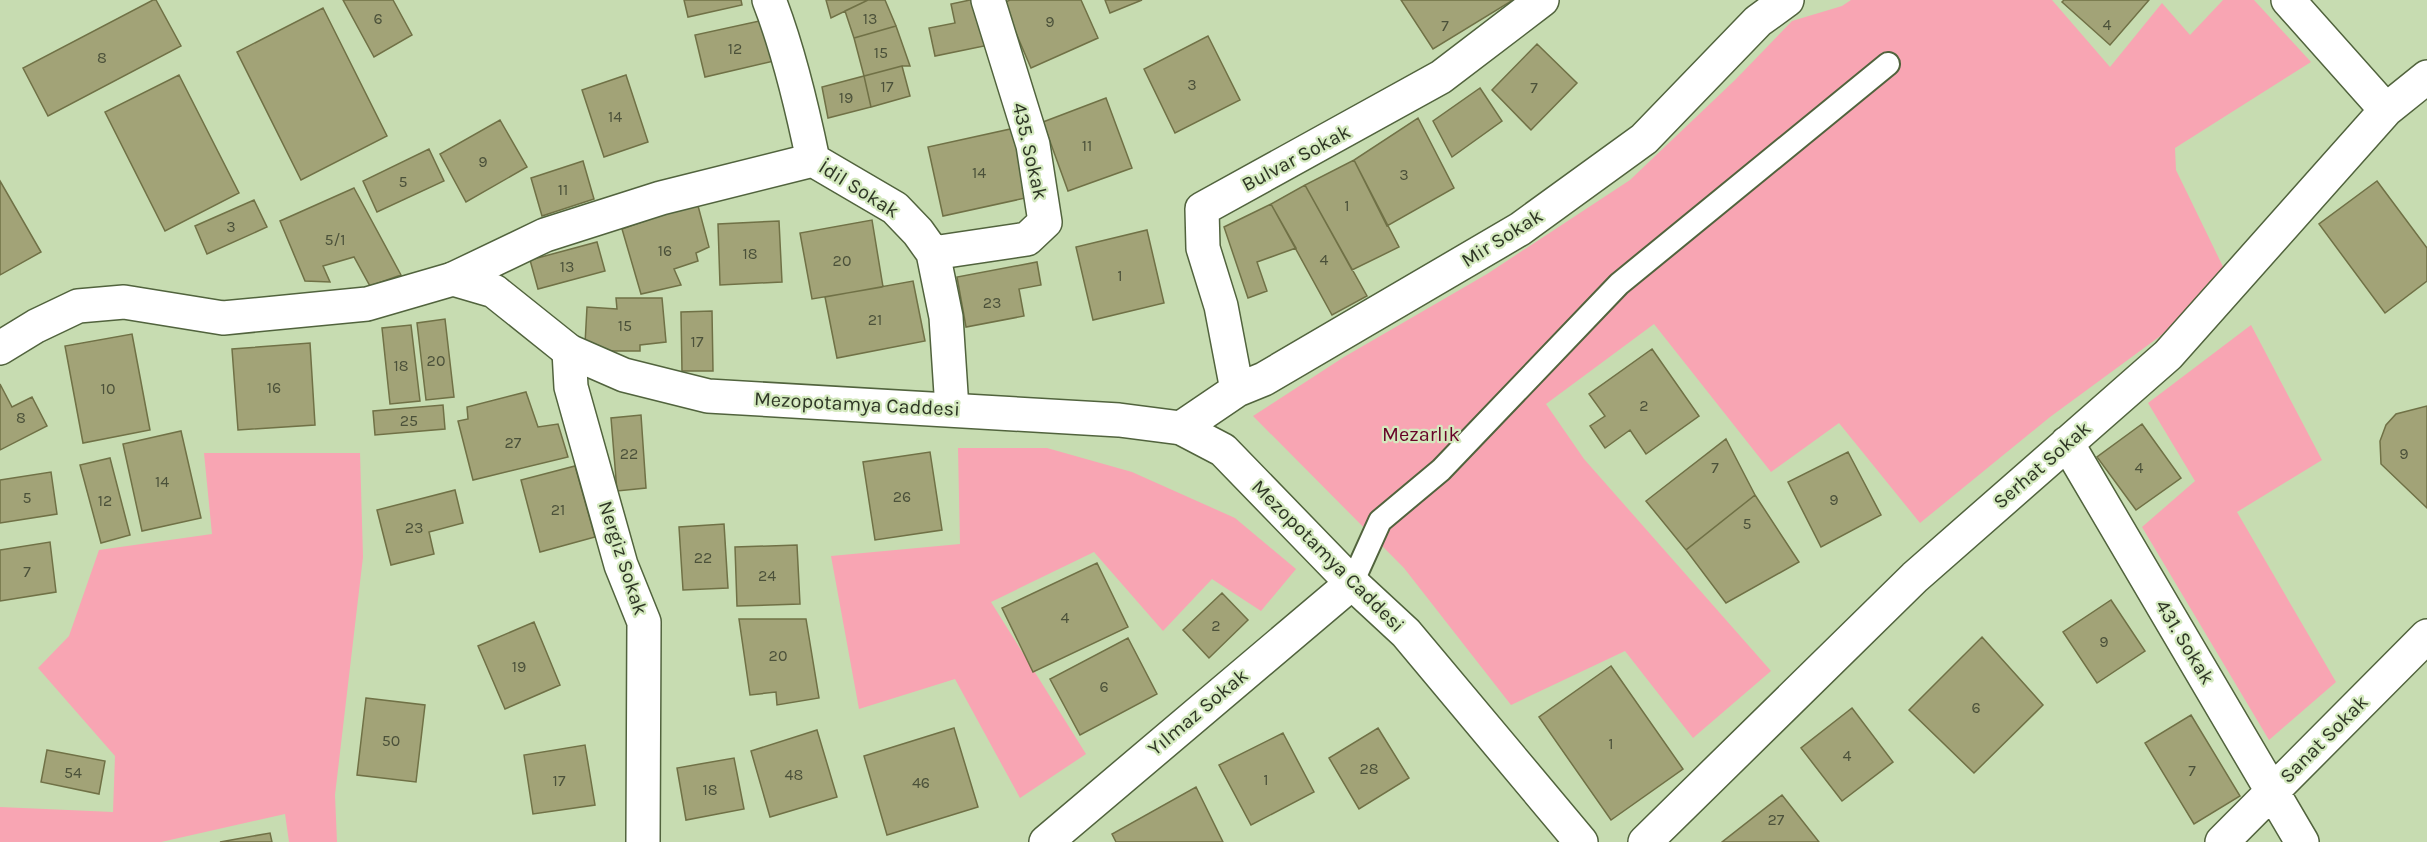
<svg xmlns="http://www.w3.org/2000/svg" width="2427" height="842" font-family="Karla,sans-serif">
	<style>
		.green { fill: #f8a5b3 }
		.building { fill: #a2a377; stroke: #707146; stroke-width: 1.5 }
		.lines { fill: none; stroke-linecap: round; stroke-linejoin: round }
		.service-casing { stroke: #51633d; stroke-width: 26 }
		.minor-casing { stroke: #51633d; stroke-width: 36 }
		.tertiary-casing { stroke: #51633d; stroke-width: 36 }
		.service { stroke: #fff; stroke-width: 22 }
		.minor { stroke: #fff; stroke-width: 33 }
		.tertiary { stroke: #fff; stroke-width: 33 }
		.labels { text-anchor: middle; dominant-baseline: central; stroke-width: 4.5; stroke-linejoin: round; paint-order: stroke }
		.number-label { font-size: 16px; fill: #4b513a }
		.street-label { font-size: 20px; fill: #2e3625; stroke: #d4e9be }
		.park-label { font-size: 20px; fill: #670327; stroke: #d4e9be }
	</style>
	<rect width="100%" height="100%" fill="#c7dcb1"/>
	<path class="green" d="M 1851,0 L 2052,0 L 2110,67 L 2162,3 L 2190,35 L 2223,0 L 2254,0 L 2311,62 L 2175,148 L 2176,170 L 2228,277 L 2159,337 L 2050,417 L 1920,523 L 1839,423 L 1771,472 L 1654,324 L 1546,404 L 1584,459 L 1771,671 L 1693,738 L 1625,651 L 1511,705 L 1404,568 L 1253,416 L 1344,357 L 1487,274 L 1630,180 L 1736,79 L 1792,21 L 1842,6 Z
		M 2251,325 L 2322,460 L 2237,512 L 2336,682 L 2269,740 L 2142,527 L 2195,481 L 2148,403 Z
		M 958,448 L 1047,448 L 1132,472 L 1235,518 L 1296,569 L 1261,611 L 1212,579 L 1163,631 L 1094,552 L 991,602 L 1086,754 L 1020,798 L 955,679 L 859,709 L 831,556 L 960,544 Z
		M 204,453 L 360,453 L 363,557 L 335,795 L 337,842 L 289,842 L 285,814 L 161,842 L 0,842 L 0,807 L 113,812 L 115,756 L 38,668 L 69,636 L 99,550 L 212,534 Z"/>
	<path class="building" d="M 153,0 L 156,0 L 181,46 L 48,116 L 23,68 Z
		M 343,0 L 393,0 L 412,35 L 374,57 Z
		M 684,0 L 741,0 L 742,5 L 688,17 Z
		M 826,0 L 868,0 L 831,18 Z
		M 868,0 L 885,0 L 896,26 L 854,38 L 845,11 Z
		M 970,0 L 980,0 L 989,45 L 935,56 L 929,28 L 955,23 L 951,4 Z
		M 1010,0 L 1081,0 L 1098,38 L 1031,68 L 1003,3 Z
		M 1105,0 L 1142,0 L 1110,13 Z
		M 1401,0 L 1513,0 L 1433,49 Z
		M 2064,0 L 2149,0 L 2110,45 L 2062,2 Z
		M 323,8 L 387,136 L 301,180 L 237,52 Z
		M 764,20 L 774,61 L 705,77 L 695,35 Z
		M 896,26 L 910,66 L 902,66 L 864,76 L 854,38 Z
		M 1208,36 L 1240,100 L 1175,133 L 1144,69 Z
		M 1537,44 L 1577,83 L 1531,130 L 1492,90 Z
		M 902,66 L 910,96 L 871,107 L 864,76 Z
		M 179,75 L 239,193 L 165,231 L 105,112 Z
		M 626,75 L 648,142 L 604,157 L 582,90 Z
		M 864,76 L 871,107 L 828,118 L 822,87 Z
		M 1480,88 L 1502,121 L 1452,157 L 1433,121 Z
		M 1106,98 L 1132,168 L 1068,191 L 1043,122 Z
		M 1418,118 L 1454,188 L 1387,226 L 1354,160 Z
		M 500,120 L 527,167 L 466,202 L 440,154 Z
		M 1015,128 L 1030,197 L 943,216 L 928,147 Z
		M 429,149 L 444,181 L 377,212 L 363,181 Z
		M 1354,160 L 1399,247 L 1352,270 L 1305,185 Z
		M 583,161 L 594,199 L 542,216 L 531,178 Z
		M 0,181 L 41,252 L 0,275 Z
		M 2377,181 L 2427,248 L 2427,281 L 2385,313 L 2319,224 Z
		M 1305,185 L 1367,296 L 1332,315 L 1271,204 Z
		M 354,188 L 401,275 L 370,286 L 354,257 L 323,266 L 330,282 L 305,281 L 280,221 Z
		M 254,200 L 267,227 L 207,254 L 195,226 Z
		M 697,202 L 709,247 L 696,253 L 698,261 L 674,269 L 681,285 L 641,294 L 622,229 Z
		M 1271,204 L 1296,248 L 1257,262 L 1267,291 L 1248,298 L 1224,227 Z
		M 872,220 L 883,287 L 812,299 L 800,233 Z
		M 779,221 L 782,282 L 720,285 L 718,224 Z
		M 1147,230 L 1164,303 L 1093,320 L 1076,247 Z
		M 597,242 L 605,271 L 538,289 L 530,260 Z
		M 1037,262 L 1041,285 L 1019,289 L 1024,316 L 966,327 L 957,277 Z
		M 913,281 L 925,341 L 837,358 L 825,297 Z
		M 616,298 L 662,298 L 666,342 L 640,345 L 640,351 L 610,351 L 585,344 L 587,307 L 617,309 Z
		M 712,311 L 713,371 L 682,371 L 681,312 Z
		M 445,319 L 454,397 L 426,400 L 417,323 Z
		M 411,325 L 420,401 L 390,404 L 382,328 Z
		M 132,334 L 150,430 L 83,443 L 65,346 Z
		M 310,343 L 315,425 L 238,430 L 232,349 Z
		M 1652,349 L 1699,416 L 1646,454 L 1630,430 L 1605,448 L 1590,426 L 1605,416 L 1589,394 Z
		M 0,384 L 12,407 L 32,397 L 47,426 L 0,450 Z
		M 526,392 L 538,427 L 558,424 L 568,457 L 473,480 L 458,421 L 468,419 L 467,407 Z
		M 443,405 L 445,429 L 375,435 L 373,411 Z
		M 2427,406 L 2427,508 L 2381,464 L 2380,441 L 2386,425 L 2396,414 Z
		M 641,415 L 646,488 L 617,491 L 611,418 Z
		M 2142,424 L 2181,478 L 2136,510 L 2097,457 Z
		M 181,431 L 201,518 L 142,531 L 123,444 Z
		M 1726,439 L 1755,495 L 1686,550 L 1646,501 Z
		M 930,452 L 942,530 L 875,540 L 863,462 Z
		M 1848,452 L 1881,515 L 1821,547 L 1788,482 Z
		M 110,458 L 130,535 L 101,543 L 80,465 Z
		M 575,466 L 595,537 L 540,552 L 521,480 Z
		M 51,472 L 57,514 L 0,523 L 0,480 Z
		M 455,490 L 463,523 L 429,532 L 434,554 L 391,565 L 377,510 Z
		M 1755,495 L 1799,562 L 1726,603 L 1686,550 Z
		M 724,524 L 728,588 L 683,590 L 679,527 Z
		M 50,542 L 56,592 L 0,601 L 0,550 Z
		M 797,545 L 800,604 L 737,606 L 735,547 Z
		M 1097,563 L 1128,627 L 1033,672 L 1002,608 Z
		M 1222,593 L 1248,620 L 1209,658 L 1183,630 Z
		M 2111,600 L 2145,651 L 2097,683 L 2063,632 Z
		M 739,619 L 806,619 L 819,698 L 777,705 L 776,692 L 750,695 Z
		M 534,622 L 560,685 L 505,709 L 478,646 Z
		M 1982,637 L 2043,705 L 1974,773 L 1909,710 Z
		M 1128,638 L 1157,694 L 1080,735 L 1050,679 Z
		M 1611,666 L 1683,769 L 1611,820 L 1539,717 Z
		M 366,698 L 425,705 L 416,782 L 357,775 Z
		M 1852,708 L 1893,762 L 1842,801 L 1801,748 Z
		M 2191,715 L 2240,796 L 2194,824 L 2145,743 Z
		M 954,728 L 978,807 L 887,835 L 864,756 Z
		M 1378,728 L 1409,778 L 1359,809 L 1329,758 Z
		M 817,730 L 837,797 L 770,817 L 751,751 Z
		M 1283,733 L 1314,792 L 1251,825 L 1219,765 Z
		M 585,745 L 595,805 L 533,814 L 524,755 Z
		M 47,750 L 105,761 L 99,794 L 41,782 Z
		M 734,758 L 744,809 L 686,820 L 677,768 Z
		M 1196,787 L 1223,842 L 1116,842 L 1112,834 Z
		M 1782,795 L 1819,842 L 1722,842 Z
		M 270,833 L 272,842 L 220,842 Z"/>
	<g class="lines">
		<defs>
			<path id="service" d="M 1352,583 L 1380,521 L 1441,470 L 1619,284 L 1888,64"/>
			<path id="minor" d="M 769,0 C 789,51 802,107 813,160 L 895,208 L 918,232 L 933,253 L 946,317 L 952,409
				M 2288,0 L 2386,110
				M 933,253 L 1027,239 L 1045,222 L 1033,145 L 988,0
				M 453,279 L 545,235 L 661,198 L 813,160
				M 569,351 L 571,387 L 621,565 L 644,622 L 643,842
				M 1237,390 L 1221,306 L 1203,248 L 1202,209 L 1441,77 L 1542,0
				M 1181,428 L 1237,390 L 1264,379 L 1520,229 L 1644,139 L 1758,21 L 1787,0
				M 2067,443 L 2302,842
				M 1046,842 L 1352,583
				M 1645,842 L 1915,577 L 2168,355 L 2386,110 L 2427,77
				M 2222,842 L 2427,636"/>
			<path id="tertiary" d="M 0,348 L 36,326 L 78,306 L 124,302 L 223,318 L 367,304 L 453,279 L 494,291 L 569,351 L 624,375 L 708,396 L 1119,420 L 1181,428 L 1223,450 L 1352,583 L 1406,633 L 1581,842"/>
		</defs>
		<use href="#service" class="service-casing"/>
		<use href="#minor" class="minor-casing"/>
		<use href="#tertiary" class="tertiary-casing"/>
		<use href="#service" class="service"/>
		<use href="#minor" class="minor"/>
		<use href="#tertiary" class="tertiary"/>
	</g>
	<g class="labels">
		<g class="number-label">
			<text x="378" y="18">6</text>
			<text x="870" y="18">13</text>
			<text x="1050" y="21">9</text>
			<text x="2107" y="24">4</text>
			<text x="1445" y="25">7</text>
			<text x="735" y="48">12</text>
			<text x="881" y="52">15</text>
			<text x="102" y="57">8</text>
			<text x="1192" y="84">3</text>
			<text x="887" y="86">17</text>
			<text x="1534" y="87">7</text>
			<text x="846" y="97">19</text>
			<text x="615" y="116">14</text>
			<text x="1087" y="145">11</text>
			<text x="483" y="161">9</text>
			<text x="979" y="172">14</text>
			<text x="1404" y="174">3</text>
			<text x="403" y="181">5</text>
			<text x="563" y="189">11</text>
			<text x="1347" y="205">1</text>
			<text x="231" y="226">3</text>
			<text x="335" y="239">5/1</text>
			<text x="665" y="250">16</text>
			<text x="750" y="253">18</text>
			<text x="1324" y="259">4</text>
			<text x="842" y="260">20</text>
			<text x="567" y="266">13</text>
			<text x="1120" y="275">1</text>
			<text x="992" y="302">23</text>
			<text x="875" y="319">21</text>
			<text x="625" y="325">15</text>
			<text x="697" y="341">17</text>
			<text x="436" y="360">20</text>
			<text x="401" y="365">18</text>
			<text x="274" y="387">16</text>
			<text x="108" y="388">10</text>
			<text x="1644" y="405">2</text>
			<text x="21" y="417">8</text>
			<text x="409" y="420">25</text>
			<text x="513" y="442">27</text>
			<text x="629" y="453">22</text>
			<text x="2404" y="453">9</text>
			<text x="1715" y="467">7</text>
			<text x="2139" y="467">4</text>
			<text x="162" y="481">14</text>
			<text x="902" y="496">26</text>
			<text x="27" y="497">5</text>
			<text x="1834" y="499">9</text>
			<text x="105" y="500">12</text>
			<text x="558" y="509">21</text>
			<text x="1747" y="523">5</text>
			<text x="414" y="527">23</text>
			<text x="703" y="557">22</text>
			<text x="27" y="571">7</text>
			<text x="767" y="575">24</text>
			<text x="1065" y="617">4</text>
			<text x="1216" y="625">2</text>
			<text x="2104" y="641">9</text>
			<text x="778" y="655">20</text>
			<text x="519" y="666">19</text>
			<text x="1104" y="686">6</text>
			<text x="1976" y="707">6</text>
			<text x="391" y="740">50</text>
			<text x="1611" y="743">1</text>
			<text x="1847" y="755">4</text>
			<text x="1369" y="768">28</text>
			<text x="2192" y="770">7</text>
			<text x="73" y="772">54</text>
			<text x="794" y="774">48</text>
			<text x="1266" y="779">1</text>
			<text x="559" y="780">17</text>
			<text x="921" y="782">46</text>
			<text x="710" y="789">18</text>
			<text x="1776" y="819">27</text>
		</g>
		<g class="street-label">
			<text transform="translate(1030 151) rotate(77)">435. Sokak</text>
			<text transform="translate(1296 158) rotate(-28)">Bulvar Sokak</text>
			<text transform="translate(859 189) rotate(32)">İdil Sokak</text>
			<text transform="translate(1502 238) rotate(-32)">Mir Sokak</text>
			<text transform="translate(857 404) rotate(3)">Mezopotamya Caddesi</text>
			<text transform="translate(2042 465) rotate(-41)">Serhat Sokak</text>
			<text transform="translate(1328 556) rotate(45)">Mezopotamya Caddesi</text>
			<text transform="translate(623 558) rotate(72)">Nergiz Sokak</text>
			<text transform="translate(2185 642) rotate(59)">431. Sokak</text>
			<text transform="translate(1198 712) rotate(-40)">Yılmaz Sokak</text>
			<text transform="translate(2324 739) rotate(-45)">Sanat Sokak</text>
		</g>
		<g class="park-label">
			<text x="1421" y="434">Mezarlık</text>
		</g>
	</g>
</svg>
